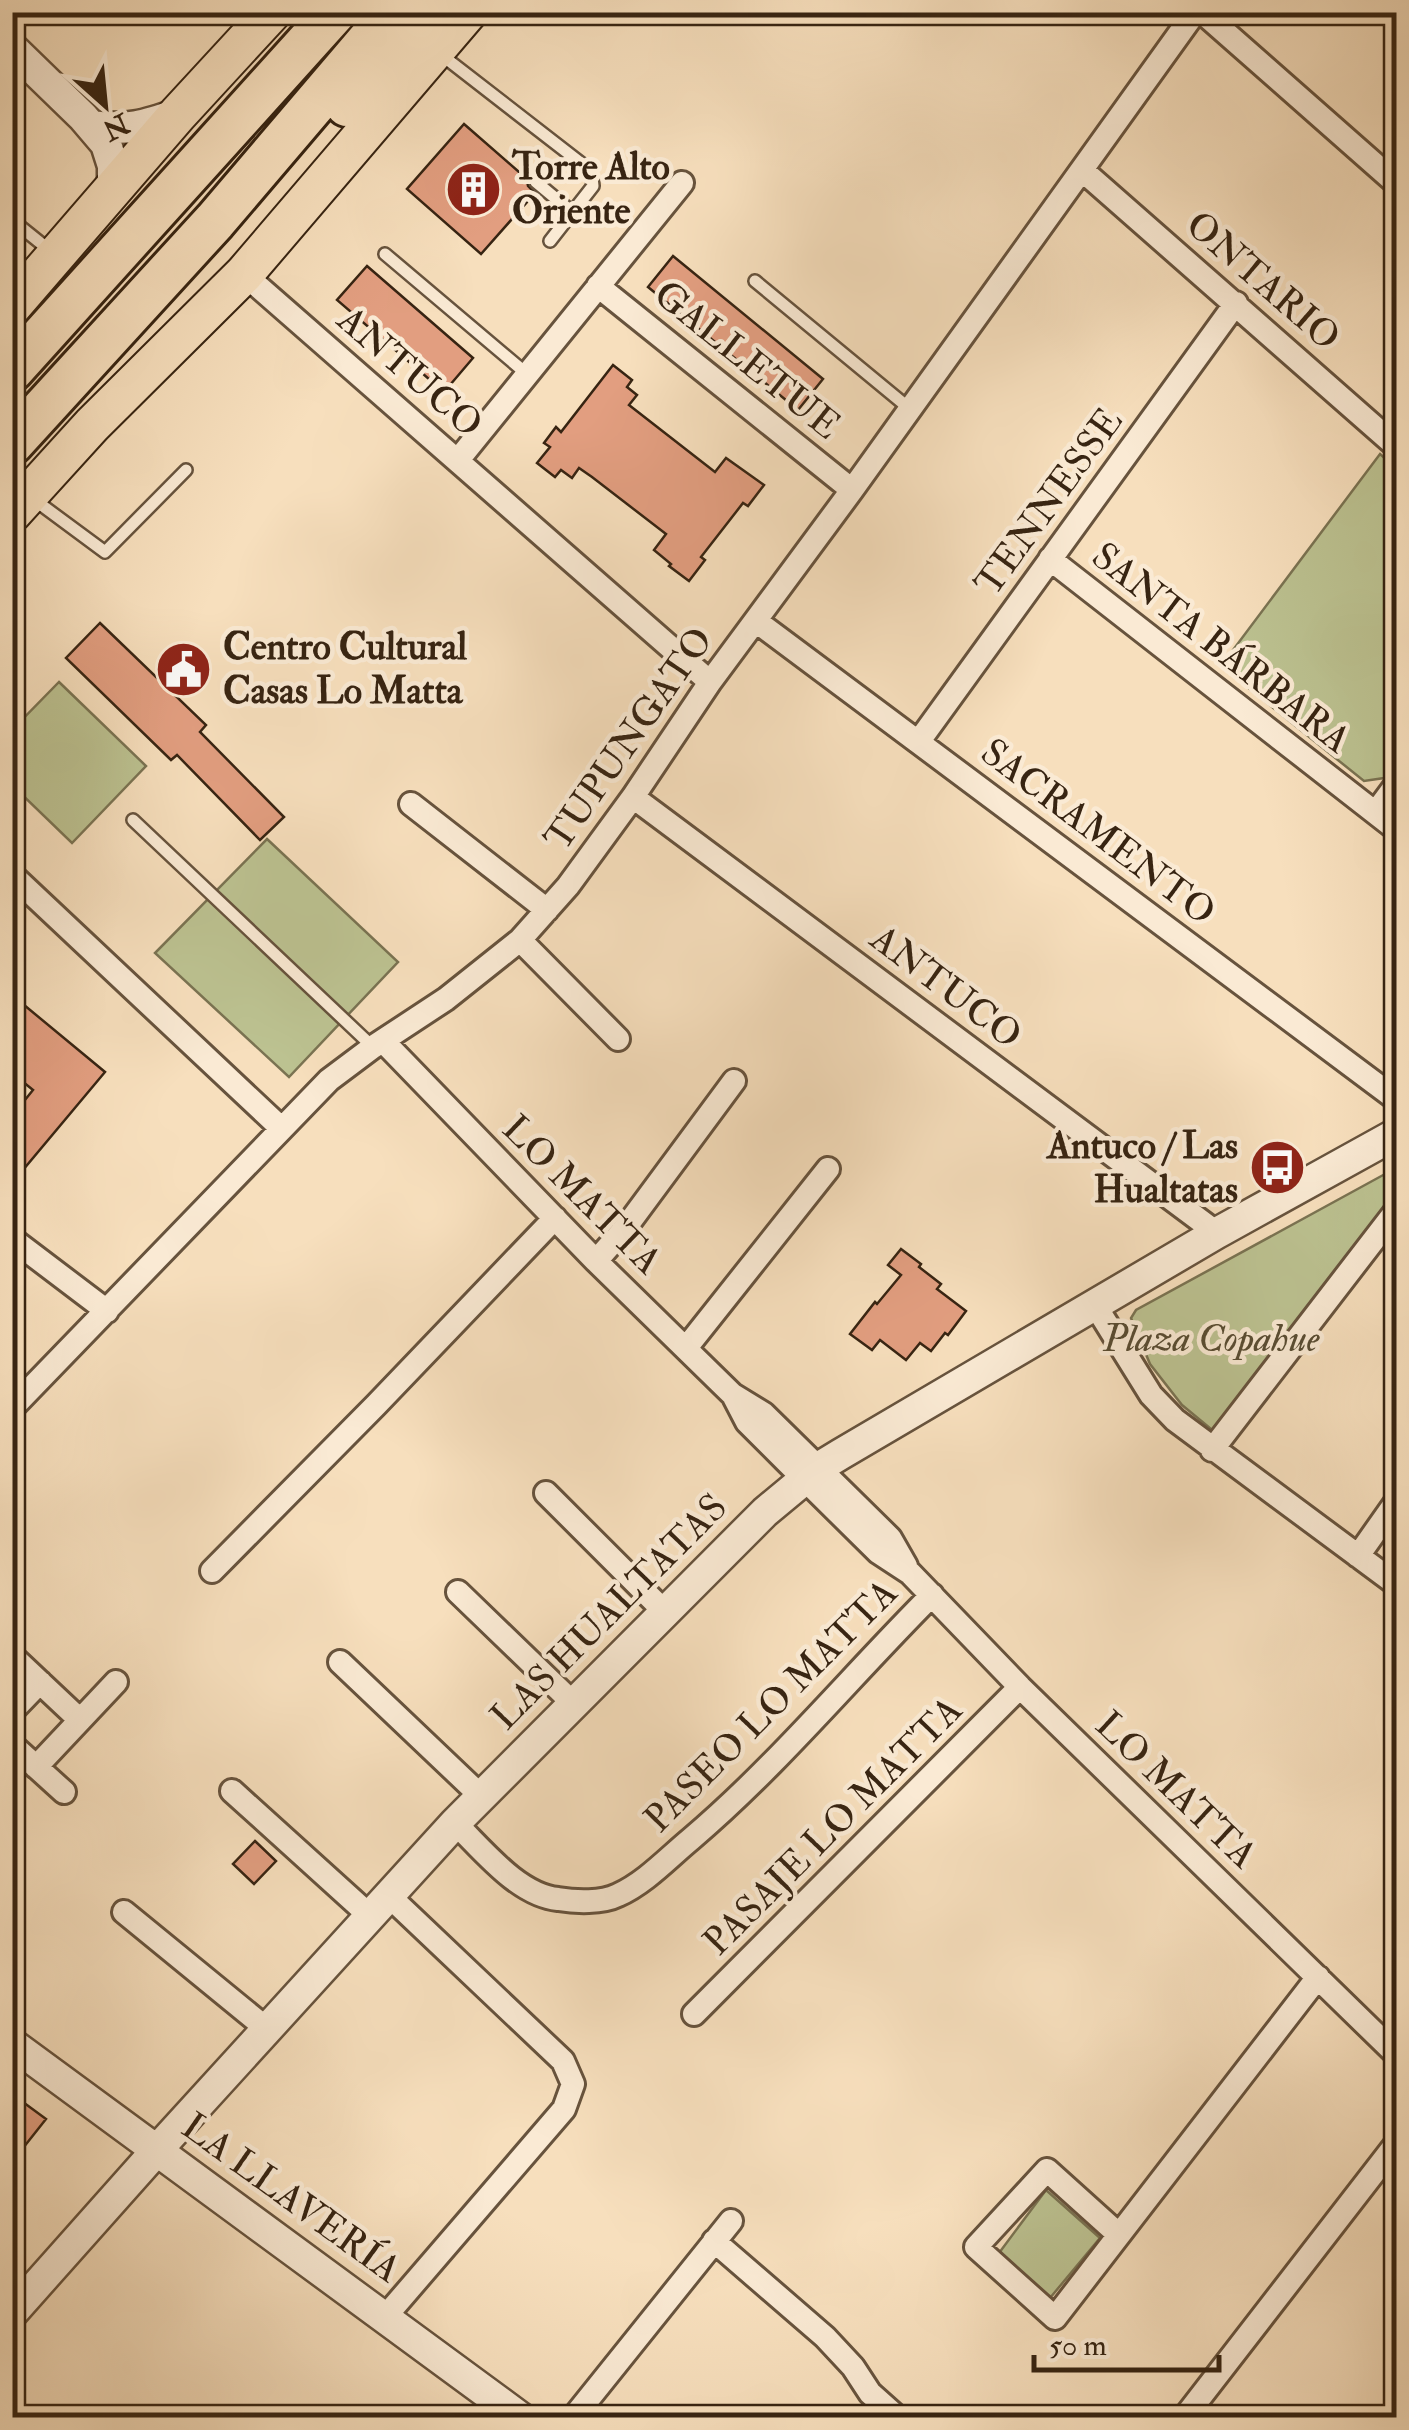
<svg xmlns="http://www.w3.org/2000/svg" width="1409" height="2430" font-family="'IM FELL Double Pica',serif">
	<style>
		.green { fill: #bcc291; stroke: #7a7352; stroke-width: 2.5 }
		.building { fill: #e29e80; stroke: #372412; stroke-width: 2.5 }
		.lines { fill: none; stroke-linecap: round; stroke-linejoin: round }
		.service-casing { stroke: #67533d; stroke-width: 16 }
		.minor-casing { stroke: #67533d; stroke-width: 28 }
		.tertiary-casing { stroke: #67533d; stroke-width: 35 }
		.primary-casing { stroke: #372412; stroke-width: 42 }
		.motorway-casing { stroke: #372412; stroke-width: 48 }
		.service { stroke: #faead4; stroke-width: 11 }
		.minor { stroke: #faead4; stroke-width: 22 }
		.tertiary { stroke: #faead4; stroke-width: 30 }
		.primary { stroke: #f7dfbd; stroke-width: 38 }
		.motorway { stroke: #f7dfbd; stroke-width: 42 }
		.labels { text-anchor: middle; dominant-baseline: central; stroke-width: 9; stroke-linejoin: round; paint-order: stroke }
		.poi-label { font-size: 38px; font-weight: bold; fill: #372412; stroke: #faead4; text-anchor: start }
		.street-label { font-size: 38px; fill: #372412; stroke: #faead4 }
		.park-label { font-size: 38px; font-style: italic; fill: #584c32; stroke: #faead4 }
	</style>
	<rect width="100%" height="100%" fill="#f7dfbd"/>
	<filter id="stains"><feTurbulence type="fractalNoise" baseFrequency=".002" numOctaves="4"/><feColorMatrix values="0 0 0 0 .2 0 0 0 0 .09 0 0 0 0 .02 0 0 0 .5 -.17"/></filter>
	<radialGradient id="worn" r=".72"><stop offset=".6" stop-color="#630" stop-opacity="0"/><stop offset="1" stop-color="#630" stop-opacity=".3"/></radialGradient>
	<path class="green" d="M 1380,454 L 1396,468 L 1396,761 L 1384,778 L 1364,781 L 1221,666 Z
		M 59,682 L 146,766 L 72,843 L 13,786 L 13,729 Z
		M 267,839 L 398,962 L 289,1077 L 155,953 Z
		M 1396,1168 L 1396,1198 L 1217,1434 L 1182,1405 L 1150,1364 L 1131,1318 L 1136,1310 Z
		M 1046,2190 L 1100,2238 L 1050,2298 L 999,2253 Z"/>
	<path class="building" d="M 464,124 L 527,179 L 528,186 L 535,193 L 481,254 L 407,189 Z
		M 673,256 L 823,379 L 798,410 L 648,287 Z
		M 367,266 L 473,358 L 444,392 L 337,300 Z
		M 613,365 L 632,380 L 627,387 L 637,395 L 629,405 L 715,472 L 726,458 L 764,485 L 748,506 L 743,503 L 701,557 L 705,560 L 689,581 L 669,566 L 671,564 L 654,550 L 666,534 L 592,477 L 579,468 L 572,478 L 561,470 L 555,477 L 537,463 L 550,447 L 544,443 L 556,427 L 561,432 Z
		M 100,623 L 206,725 L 200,732 L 284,817 L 260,840 L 177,755 L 171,760 L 66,658 Z
		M 12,995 L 105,1072 L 12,1183 L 12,1116 L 33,1090 L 12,1073 L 12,1067 L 21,1056 L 12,1050 Z
		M 901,1249 L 921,1264 L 919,1267 L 941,1284 L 937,1289 L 966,1311 L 948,1335 L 945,1333 L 931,1351 L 920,1343 L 906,1360 L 880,1340 L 872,1350 L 850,1334 L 875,1302 L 877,1304 L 901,1275 L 888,1265 Z
		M 255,1841 L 276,1861 L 254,1884 L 233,1864 Z
		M 12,2094 L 46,2119 L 12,2162 Z"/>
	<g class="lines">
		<defs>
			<path id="service" d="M 439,53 L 586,167 L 592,177 L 593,186 L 550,241
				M 12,96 L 25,63
				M 536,182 L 572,212
				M 12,220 L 53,253
				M 12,240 L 21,227
				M 385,254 L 527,374
				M 755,281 L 910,409
				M 32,498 L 105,552 L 186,470
				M 133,820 L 373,1047"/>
			<path id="minor" d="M 1202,12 L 1396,183
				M 1082,170 L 1396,446
				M 244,274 L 710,682
				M 598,286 L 852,490
				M 458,460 L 682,183
				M 1050,559 L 1396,829
				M 756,621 L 1396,1099
				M 919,741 L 1236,303
				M 633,797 L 1217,1233
				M 411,804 L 547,910
				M 1376,812 L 1396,785
				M 12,875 L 281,1128
				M 520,940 L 618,1039
				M 384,1042 L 596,1261 L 733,1395 L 764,1414 L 890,1538 L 906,1566
				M 12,1239 L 107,1311
				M 596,1261 L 626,1227 L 734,1081
				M 1095,1305 L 1151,1395 L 1175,1420 L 1396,1584
				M 686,1348 L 828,1169
				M 733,1395 L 747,1422 L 786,1461 L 878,1552 L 910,1573 L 1020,1687 L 1396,2054
				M 12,1408 L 329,1080 L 373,1047 L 446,999 L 520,940 L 568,886 L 633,797 L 710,682 L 852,490 L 1195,12
				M 1212,1450 L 1396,1211
				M 546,1493 L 666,1613
				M 1358,1556 L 1396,1502
				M 212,1571 L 376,1405 L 555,1218
				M 458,1592 L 574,1704
				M 12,1656 L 80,1720
				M 340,1662 L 482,1797
				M 12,1711 L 40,1682
				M 12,1745 L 64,1792
				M 36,1767 L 116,1682
				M 232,1791 L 369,1915
				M 455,1823 C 483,1850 518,1895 558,1899 C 576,1902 602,1903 618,1895 C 645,1883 668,1858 691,1839 C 778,1765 851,1676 932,1595
				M 124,1912 L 267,2029
				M 694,2014 L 1020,1687
				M 1118,2234 L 1047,2170 L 976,2247 L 1055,2318 L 1318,1977
				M 714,2241 L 825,2337 L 853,2367 L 870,2393 L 898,2418
				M 385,2317 L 564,2109 L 573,2084 L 563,2061 L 388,1895
				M 573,2418 L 731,2221
				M 1184,2418 L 1396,2144"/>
			<path id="tertiary" d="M 12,48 L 83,117 L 106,144 L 113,166 L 113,190
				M 92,126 C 128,131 144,126 178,114
				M 12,2044 L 521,2418
				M 12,2313 L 157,2150 L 455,1823 L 765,1512 L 818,1468 L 841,1454 L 1217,1233 L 1396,1134"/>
			<path id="primary" d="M 12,306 L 178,114 L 272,12
				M 12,513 L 92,425 L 244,274 L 468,12"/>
			<path id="motorway" d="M 347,105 L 438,12
				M 12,370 L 335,12
				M 12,443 L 215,221 L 393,12"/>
		</defs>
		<use href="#service" class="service-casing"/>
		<use href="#minor" class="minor-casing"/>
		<use href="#tertiary" class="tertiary-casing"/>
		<use href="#primary" class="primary-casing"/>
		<use href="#motorway" class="motorway-casing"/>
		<use href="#service" class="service"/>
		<use href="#minor" class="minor"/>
		<use href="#tertiary" class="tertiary"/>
		<use href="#primary" class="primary"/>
		<use href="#motorway" class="motorway"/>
	</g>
	<defs>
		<symbol id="building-disc" viewBox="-11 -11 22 22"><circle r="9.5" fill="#8f2418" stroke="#faead4"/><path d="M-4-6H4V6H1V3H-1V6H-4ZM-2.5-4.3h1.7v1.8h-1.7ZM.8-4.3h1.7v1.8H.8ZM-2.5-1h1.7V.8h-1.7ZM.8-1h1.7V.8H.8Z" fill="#fff"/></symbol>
		<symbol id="civic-disc" viewBox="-11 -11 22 22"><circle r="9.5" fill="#8f2418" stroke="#faead4"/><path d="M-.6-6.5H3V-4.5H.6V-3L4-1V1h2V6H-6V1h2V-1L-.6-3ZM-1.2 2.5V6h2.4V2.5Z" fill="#fff"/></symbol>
		<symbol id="bus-disc" viewBox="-11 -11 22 22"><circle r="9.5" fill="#8f2418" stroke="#faead4"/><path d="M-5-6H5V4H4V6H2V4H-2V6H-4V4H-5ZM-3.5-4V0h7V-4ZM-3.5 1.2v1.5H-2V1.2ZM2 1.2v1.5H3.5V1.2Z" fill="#fff"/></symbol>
	</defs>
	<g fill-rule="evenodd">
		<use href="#building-disc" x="442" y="158" width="63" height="63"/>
		<use href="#civic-disc" x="152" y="638" width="63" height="63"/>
		<use href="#bus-disc" x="1246" y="1136" width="63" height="63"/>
	</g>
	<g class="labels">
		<g class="poi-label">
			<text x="512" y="167">Torre Alto<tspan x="512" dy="44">Oriente</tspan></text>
			<text x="223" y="647">Centro Cultural<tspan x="223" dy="44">Casas Lo Matta</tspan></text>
			<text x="1238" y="1146" text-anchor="end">Antuco / Las<tspan x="1238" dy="44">Hualtatas</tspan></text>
		</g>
		<g class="street-label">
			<text transform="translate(1263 281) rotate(41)">ONTARIO</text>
			<text transform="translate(747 360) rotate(39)">GALLETUE</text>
			<text transform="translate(410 372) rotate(41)">ANTUCO</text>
			<text transform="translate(1049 502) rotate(-54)">TENNESSE</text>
			<text transform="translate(1221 648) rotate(38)">SANTA BÁRBARA</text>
			<text transform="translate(629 739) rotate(-55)">TUPUNGATO</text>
			<text transform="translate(1098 832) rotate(37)">SACRAMENTO</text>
			<text transform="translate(946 987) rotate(37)">ANTUCO</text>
			<text transform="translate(582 1195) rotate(45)">LO MATTA</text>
			<text transform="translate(609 1612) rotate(-45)">LAS HUALTATAS</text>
			<text transform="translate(771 1706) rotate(-45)">PASEO LO MATTA</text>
			<text transform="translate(1176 1790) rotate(44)">LO MATTA</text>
			<text transform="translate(833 1826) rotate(-45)">PASAJE LO MATTA</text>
			<text transform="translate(291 2198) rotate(36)">LA LLAVERÍA</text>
		</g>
		<g class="park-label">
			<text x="1211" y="1339">Plaza Copahue</text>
		</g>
	</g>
	<rect width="1409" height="2430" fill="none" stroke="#f7dfbd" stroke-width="50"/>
	<rect x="15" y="15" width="1379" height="2400" fill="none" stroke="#372412" stroke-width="5"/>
	<rect x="25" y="25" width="1359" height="2380" fill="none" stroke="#372412" stroke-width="2.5"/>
	<g transform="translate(105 105) rotate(153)" stroke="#faead4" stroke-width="8" paint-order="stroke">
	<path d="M0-8L18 38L0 25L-18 38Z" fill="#372412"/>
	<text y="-15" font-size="28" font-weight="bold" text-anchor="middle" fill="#372412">N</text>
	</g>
	<path d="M1034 2355v15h185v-15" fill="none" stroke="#372412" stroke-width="5"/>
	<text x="1049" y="2355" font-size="30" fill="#372412" stroke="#faead4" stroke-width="8" paint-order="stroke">50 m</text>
	<rect width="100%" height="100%" filter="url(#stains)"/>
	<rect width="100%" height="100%" fill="url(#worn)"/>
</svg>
